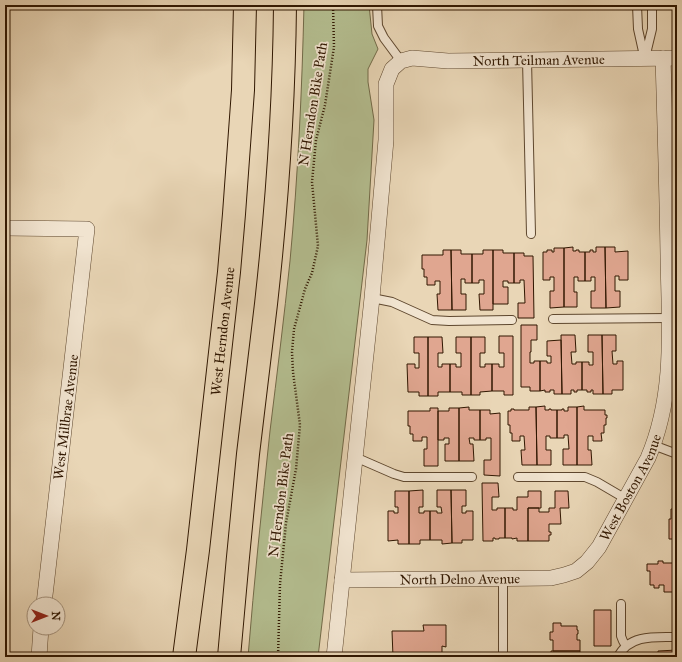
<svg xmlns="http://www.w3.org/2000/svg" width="682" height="662" font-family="'IM FELL Great Primer',serif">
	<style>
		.green { fill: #b4be90; stroke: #726a48 }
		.building { fill: #e0a690; stroke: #301701 }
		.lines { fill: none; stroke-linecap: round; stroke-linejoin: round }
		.service-casing { stroke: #5e472e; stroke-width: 10 }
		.minor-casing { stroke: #5e472e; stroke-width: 16 }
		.primary-casing { stroke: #301701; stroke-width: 24 }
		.path { stroke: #301701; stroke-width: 2.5; stroke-dasharray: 1 2; stroke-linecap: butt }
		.service { stroke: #f1e4d0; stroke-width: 8 }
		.minor { stroke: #f1e4d0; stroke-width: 15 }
		.primary { stroke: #e9d6b6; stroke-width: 22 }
		.labels { text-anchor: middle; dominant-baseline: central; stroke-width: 3.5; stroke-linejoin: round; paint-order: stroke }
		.street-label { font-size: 14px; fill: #301701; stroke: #f1e4d0 }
	</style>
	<rect width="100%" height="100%" fill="#e9d6b6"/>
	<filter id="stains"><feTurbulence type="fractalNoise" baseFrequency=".005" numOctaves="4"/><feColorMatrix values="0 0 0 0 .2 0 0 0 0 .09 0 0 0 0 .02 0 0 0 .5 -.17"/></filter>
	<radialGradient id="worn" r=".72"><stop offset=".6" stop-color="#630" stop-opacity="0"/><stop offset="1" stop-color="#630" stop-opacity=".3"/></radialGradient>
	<path class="green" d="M 304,5 L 369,5 L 372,34 L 378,49 L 368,69 L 368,82 L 374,120 L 367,240 L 318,657 L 248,657 C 254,582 262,506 270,431 C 277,374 284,318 290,261 C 298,176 302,90 304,5 Z"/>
	<path class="building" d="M 573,247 L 573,251 L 576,251 L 576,250 L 579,250 L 579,252 L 585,252 L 585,281 L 578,281 L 578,277 L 574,277 L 574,292 L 577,292 L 577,307 L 564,307 L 564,248 Z
		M 596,247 L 605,247 L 606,308 L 591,308 L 591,291 L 595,291 L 595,277 L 591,277 L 591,281 L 585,281 L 585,252 L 590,252 L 590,250 L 593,250 L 593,252 L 596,252 Z
		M 605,247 L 615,247 L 615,252 L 628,251 L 628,280 L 619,280 L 619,276 L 615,276 L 615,291 L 620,291 L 620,307 L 606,308 Z
		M 554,248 L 564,248 L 564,307 L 550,308 L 550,291 L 554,291 L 554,277 L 550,277 L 550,280 L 543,280 L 543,252 L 547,252 L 547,250 L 552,250 L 552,252 L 554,252 Z
		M 443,250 L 451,250 L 452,310 L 438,310 L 437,294 L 440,294 L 440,281 L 435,281 L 435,285 L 427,285 L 427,277 L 424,277 L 424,269 L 422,269 L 422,255 L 443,255 Z
		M 451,250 L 461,250 L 461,254 L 472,254 L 472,283 L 465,283 L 465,279 L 461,279 L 461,294 L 466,294 L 466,310 L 452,310 Z
		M 483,250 L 493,250 L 493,310 L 480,310 L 479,294 L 484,294 L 484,280 L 479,280 L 479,283 L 472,283 L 472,254 L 483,254 Z
		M 493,250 L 503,250 L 503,253 L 514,253 L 514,283 L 508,283 L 508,281 L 503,281 L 503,287 L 508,287 L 508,304 L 493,304 Z
		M 514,253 L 524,253 L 524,256 L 533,256 L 534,318 L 518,318 L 518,303 L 525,303 L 524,280 L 520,280 L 520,283 L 514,283 Z
		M 521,325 L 537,325 L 537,340 L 531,340 L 531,352 L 530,352 L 530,363 L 534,363 L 534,361 L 540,361 L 540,391 L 530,391 L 530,387 L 521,387 Z
		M 561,335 L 575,335 L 576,352 L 571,352 L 572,364 L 576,364 L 576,362 L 582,362 L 582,390 L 577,390 L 577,392 L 574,392 L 574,390 L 571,390 L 571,394 L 562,394 Z
		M 588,335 L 602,335 L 603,394 L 593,394 L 593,390 L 591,390 L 591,392 L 587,392 L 587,390 L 582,390 L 582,362 L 589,362 L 589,365 L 593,365 L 593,352 L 588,352 Z
		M 602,335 L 616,335 L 616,351 L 612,351 L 613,364 L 617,364 L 617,361 L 623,361 L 623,390 L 612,390 L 612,394 L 603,394 Z
		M 499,336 L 513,336 L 513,395 L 504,395 L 504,391 L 492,391 L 492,364 L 499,364 L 499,367 L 504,367 L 504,353 L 499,353 Z
		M 414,337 L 428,337 L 428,396 L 419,396 L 419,392 L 408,392 L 407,364 L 415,364 L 415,368 L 419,368 L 419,353 L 414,353 Z
		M 428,337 L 442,337 L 443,353 L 438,353 L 438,367 L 442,367 L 442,364 L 450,364 L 450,392 L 438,392 L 438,396 L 428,396 Z
		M 456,337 L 471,337 L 471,395 L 462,395 L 462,392 L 450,392 L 450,364 L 456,364 L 456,367 L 461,367 L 461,353 L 456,353 Z
		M 471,337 L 485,337 L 485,353 L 480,353 L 480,367 L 485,367 L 485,364 L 492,364 L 492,391 L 480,392 L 480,395 L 471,395 Z
		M 561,340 L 562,394 L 554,394 L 554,390 L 550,390 L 550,392 L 545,392 L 545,390 L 540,391 L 540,361 L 547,361 L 547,363 L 551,363 L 551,356 L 547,356 L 547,341 Z
		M 545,406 L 545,410 L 549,410 L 549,409 L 551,409 L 551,410 L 557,410 L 557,438 L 550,438 L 550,436 L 546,436 L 546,450 L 551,450 L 551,465 L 537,465 L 536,407 Z
		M 584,406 L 584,410 L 605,410 L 605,415 L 607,415 L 607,418 L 606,418 L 606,425 L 604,425 L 604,433 L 601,433 L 602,441 L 593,441 L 593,436 L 588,436 L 588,450 L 591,450 L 592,465 L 577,465 L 577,407 Z
		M 469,407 L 469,410 L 480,410 L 480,440 L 474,440 L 474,438 L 469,438 L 470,444 L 473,444 L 474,461 L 459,461 L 459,408 Z
		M 529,407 L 536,407 L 537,465 L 522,465 L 521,450 L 525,450 L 524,436 L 520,436 L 520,441 L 512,441 L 512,433 L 510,433 L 510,425 L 508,425 L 508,411 L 511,411 L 511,409 L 514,409 L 514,410 L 529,410 Z
		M 568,407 L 577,407 L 577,465 L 563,465 L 563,449 L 569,449 L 568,435 L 564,435 L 564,438 L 557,438 L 557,410 L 562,410 L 562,409 L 564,409 L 564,411 L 568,411 Z
		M 430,408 L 438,408 L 438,466 L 424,466 L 424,449 L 427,449 L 427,437 L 422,437 L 422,441 L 413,441 L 413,434 L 410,434 L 410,426 L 408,426 L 408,411 L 430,411 Z
		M 449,408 L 459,408 L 459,461 L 445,461 L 445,444 L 449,444 L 449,438 L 444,438 L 444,440 L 438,440 L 438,411 L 449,411 Z
		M 480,410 L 490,410 L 490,414 L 500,413 L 500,476 L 484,475 L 484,460 L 491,460 L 491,438 L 486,438 L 486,440 L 480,440 Z
		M 482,483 L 498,483 L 499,497 L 492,497 L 492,510 L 497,510 L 497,508 L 505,508 L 505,538 L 499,538 L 499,539 L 495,539 L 495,538 L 493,538 L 493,541 L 483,541 Z
		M 423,490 L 423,507 L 419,507 L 419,513 L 424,513 L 424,511 L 430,511 L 430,540 L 420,540 L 420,544 L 409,544 L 409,491 Z
		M 437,490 L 451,490 L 452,543 L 442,544 L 442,540 L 430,540 L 430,511 L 437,511 L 437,513 L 442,513 L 441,507 L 437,507 Z
		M 451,490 L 466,490 L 466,506 L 462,506 L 462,513 L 466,513 L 466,511 L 473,511 L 473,540 L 462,540 L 462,543 L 452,543 Z
		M 395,491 L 409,491 L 409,544 L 398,544 L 398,540 L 388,541 L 388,511 L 394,511 L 394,513 L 398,513 L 398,507 L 395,507 Z
		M 528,491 L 541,491 L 541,508 L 528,508 L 528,541 L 517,541 L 517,538 L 512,539 L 512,538 L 505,538 L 505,508 L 513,508 L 513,510 L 517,510 L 517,497 L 528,497 Z
		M 555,491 L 568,491 L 569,508 L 560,508 L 561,524 L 549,524 L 549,532 L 551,532 L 551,535 L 549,535 L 549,541 L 528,541 L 528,508 L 539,508 L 539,512 L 549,512 L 549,508 L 555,508 Z
		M 675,502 L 677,502 L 677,539 L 669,539 L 669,519 L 671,519 L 671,509 L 675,509 Z
		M 658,561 L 663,561 L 663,563 L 673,563 L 673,561 L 675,561 L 675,592 L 664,592 L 664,585 L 659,585 L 659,588 L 654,588 L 654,585 L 650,585 L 650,571 L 647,571 L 647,564 L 658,564 Z
		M 675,561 L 677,561 L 677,592 L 675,592 Z
		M 594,610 L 611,610 L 611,646 L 594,646 Z
		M 553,623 L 561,623 L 561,626 L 577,626 L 577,630 L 578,630 L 578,634 L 577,634 L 577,640 L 580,640 L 580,651 L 553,651 L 553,640 L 550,640 L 550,632 L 553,632 Z
		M 423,625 L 446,625 L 446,647 L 442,646 L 442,657 L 393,657 L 392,631 L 424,631 Z
		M 677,650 L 677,657 L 658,657 L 658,651 Z
		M 551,651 L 580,651 L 580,657 L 554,657 L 554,653 L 551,653 Z"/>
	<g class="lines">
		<defs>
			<path id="service" d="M 377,5 L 378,26 L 384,38 L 401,61
				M 637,5 L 638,29 L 644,56
				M 645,58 L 652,29 L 652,5
				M 527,60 L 531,234
				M 372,298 L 392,302 L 432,320 L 449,321 L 512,320
				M 553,319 L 669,318
				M 653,445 L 677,454
				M 355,457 L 394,474 L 404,477 L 472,477
				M 518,477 L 585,477 L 597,482 L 626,499
				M 503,578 L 503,657
				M 621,604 L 621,636 L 623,641 L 626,646
				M 618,657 C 629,634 656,637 677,637"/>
			<g id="minor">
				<path d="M 5,228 L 87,229 L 44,604"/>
				<path id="s1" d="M 342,580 L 551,578 L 564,575 L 576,571 L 587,562 L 599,547 L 648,458 C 676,393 669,324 668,255 C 667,189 665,124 663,58"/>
				<path d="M 39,657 L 41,628"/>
				<path id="s2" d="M 334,657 L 372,298 L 386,140 L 386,84 L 392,69 L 401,61 L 412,58 L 448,61 L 677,58"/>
			</g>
			<g id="primary">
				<path id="s3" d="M 184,657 L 198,550 L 229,272 L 234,214 L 243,90 L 245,5"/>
				<path d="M 229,657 C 235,589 241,522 248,454 C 254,404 260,354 266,304 C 277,205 284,105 285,5"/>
			</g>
		</defs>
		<use href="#service" class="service-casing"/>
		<use href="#minor" class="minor-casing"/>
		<use href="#primary" class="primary-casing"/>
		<path class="path" d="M 278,657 L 280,584 L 286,523 L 296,469 L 300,425 L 293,372 L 292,352 L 294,329 L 305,289 L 312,273 L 318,246 L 312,182 L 316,140 L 325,105 L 334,47 L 333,5"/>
		<use href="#service" class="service"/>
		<use href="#minor" class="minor"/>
		<use href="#primary" class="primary"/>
	</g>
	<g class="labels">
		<g class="street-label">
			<text stroke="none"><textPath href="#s2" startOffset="742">North Teilman Avenue</textPath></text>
			<text transform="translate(313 104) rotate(-81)">N Herndon Bike Path</text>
			<text stroke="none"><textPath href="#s3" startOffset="328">West Herndon Avenue</textPath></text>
			<text transform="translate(66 417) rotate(-83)">West Millbrae Avenue</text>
			<text stroke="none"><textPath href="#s1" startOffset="336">West Boston Avenue</textPath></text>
			<text transform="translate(281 495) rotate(-83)">N Herndon Bike Path</text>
			<text stroke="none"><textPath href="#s1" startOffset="118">North Delno Avenue</textPath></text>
		</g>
	</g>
	<rect width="682" height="662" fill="none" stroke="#e9d6b6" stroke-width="20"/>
	<rect x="6" y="6" width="670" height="650" fill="none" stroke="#301701" stroke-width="2"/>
	<rect x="10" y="10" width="662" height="642" fill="none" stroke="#301701"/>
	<g transform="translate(46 616) rotate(90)"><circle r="19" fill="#f1e4d0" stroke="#a4927d"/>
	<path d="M0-3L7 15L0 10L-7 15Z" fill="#8f2418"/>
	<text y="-6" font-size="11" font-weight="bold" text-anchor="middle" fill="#301701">N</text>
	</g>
	<rect width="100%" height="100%" filter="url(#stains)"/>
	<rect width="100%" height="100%" fill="url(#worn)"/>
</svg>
